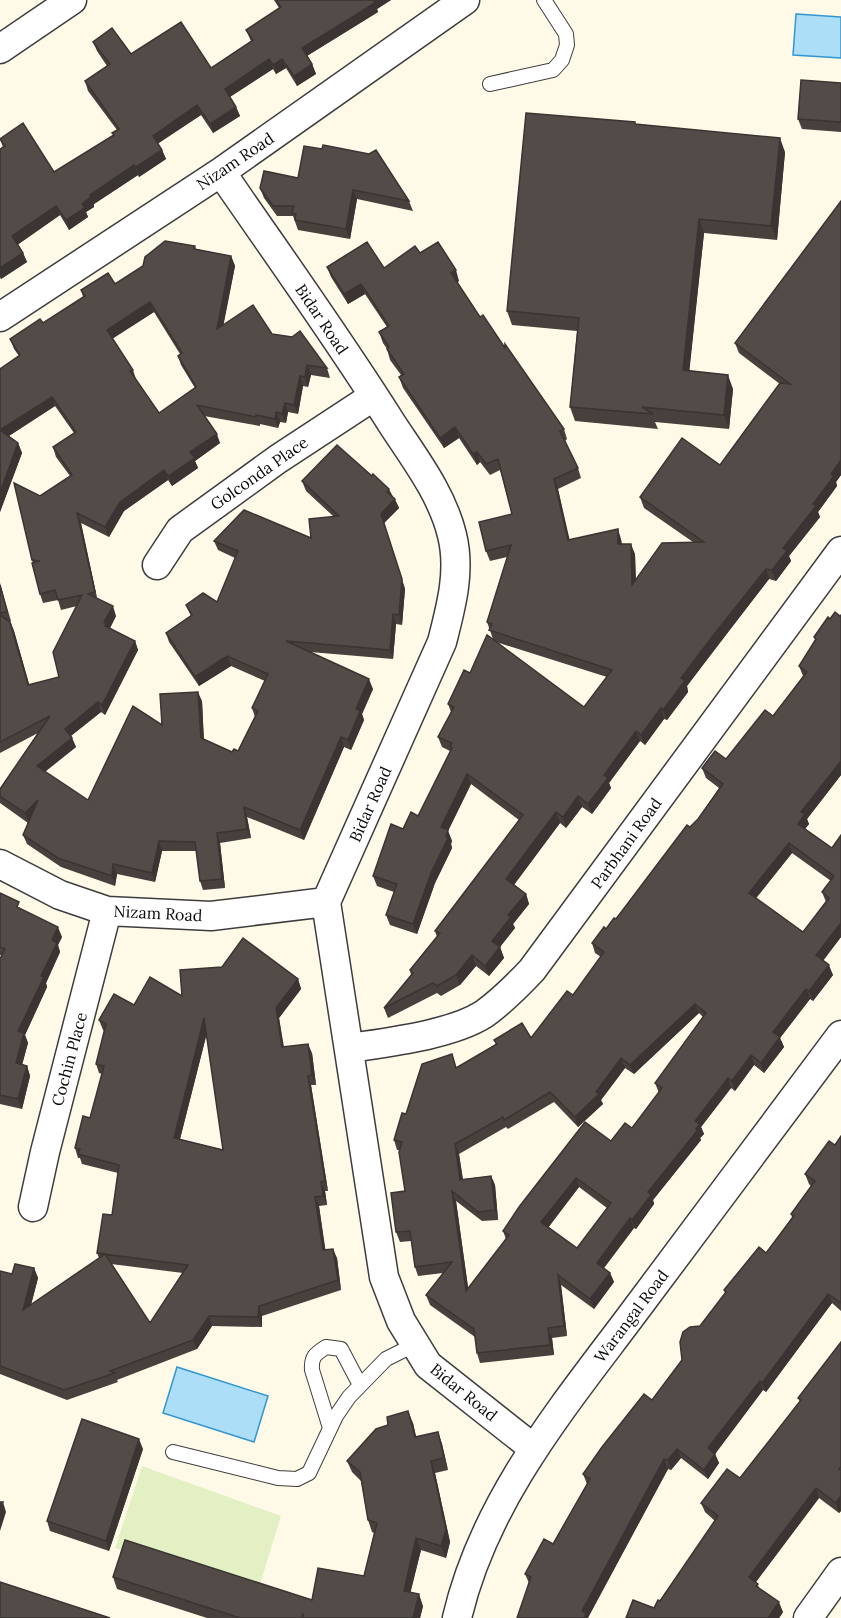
<svg xmlns="http://www.w3.org/2000/svg" width="841" height="1618" font-family="Lora,serif">
	<style>
		.pitch { fill: #e2f0c4 }
		.water { fill: #acdef7; stroke: #3296cf; stroke-width: 1.5 }
		.lines { fill: none; stroke-linecap: round; stroke-linejoin: round }
		.service-casing { stroke: #3d3d3d; stroke-width: 16 }
		.minor-casing { stroke: #3d3d3d; stroke-width: 31 }
		.service { stroke: #fff; stroke-width: 14 }
		.minor { stroke: #fff; stroke-width: 28 }
		.wall { fill: #47403d; fill-rule: evenodd }
		.shaded-wall { fill: #3a3432 }
		.building { fill: #534b47; stroke: #3a3432; stroke-width: 1.5; fill-rule: evenodd }
		.labels { text-anchor: middle; dominant-baseline: central; stroke-width: 6; stroke-linejoin: round; paint-order: stroke }
		.street-label { font-size: 16px; fill: #0a0a0a; stroke: #fff }
	</style>
	<rect width="100%" height="100%" fill="#fffae8"/>
	<path class="pitch" d="M 142,1466 L 281,1516 L 257,1594 L 115,1548 Z"/>
	<path class="water" d="M 796,14 L 841,17 L 841,58 L 793,55 Z
		M 177,1367 L 268,1396 L 254,1442 L 163,1413 Z"/>
	<g class="lines">
		<defs>
			<path id="service" d="M 490,84 L 553,70 L 562,60 L 567,45 L 566,34 L 544,0
				M 330,1428 L 312,1370 C 311,1357 315,1354 326,1347 L 341,1349 L 360,1385
				M 173,1452 L 278,1478 L 297,1479 L 309,1473 L 336,1416 L 349,1397 L 386,1359 L 414,1345"/>
			<path id="minor" d="M 0,49 L 72,0
				M 221,172 C 278,255 338,338 392,424 C 415,459 442,494 452,535 C 461,571 451,607 442,642 L 326,902 L 384,1277 L 401,1321 L 428,1365 L 533,1448
				M 0,317 L 221,172 L 465,0
				M 157,565 L 180,530 L 278,459 L 374,396
				M 0,864 L 60,895 L 107,911 L 211,916 L 326,902
				M 350,1048 C 389,1042 451,1035 484,1014 C 502,1001 517,986 532,970 L 841,551
				M 33,1207 L 45,1152 L 107,911
				M 457,1618 C 485,1497 568,1401 640,1304 C 707,1214 774,1125 841,1035
				M 808,1618 L 841,1572"/>
		</defs>
		<use href="#service" class="service-casing"/>
		<use href="#minor" class="minor-casing"/>
		<use href="#service" class="service"/>
		<use href="#minor" class="minor"/>
	</g>
	<path class="wall" d="M 274,0 L 391,0 L 377,9 L 378,12 L 307,56 L 312,64 L 316,74 L 297,86 L 286,68 L 276,74 L 273,69 L 230,97 L 236,107 L 240,116 L 213,133 L 201,115 L 158,143 L 162,150 L 166,159 L 139,177 L 138,175 L 94,204 L 94,207 L 86,212 L 88,217 L 69,230 L 60,215 L 18,244 L 23,253 L 27,262 L 1,279 L 0,277 L 0,149 L 3,147 L 0,139 L 54,172 L 113,135 L 117,130 L 88,91 L 85,81 L 107,66 L 97,51 L 93,42 L 131,54 L 211,68 L 251,41 L 246,30 L 279,8 Z
		M 841,83 L 841,132 L 802,129 L 798,119 Z
		M 636,124 L 785,152 L 777,240 L 704,233 L 689,371 L 733,389 L 729,429 L 655,422 L 658,429 L 575,421 L 570,407 L 577,331 L 512,325 L 507,311 Z
		M 264,171 L 409,201 L 413,211 L 357,199 L 350,239 L 298,230 L 293,216 L 277,216 L 264,198 L 260,188 Z
		M 841,201 L 841,475 L 836,482 L 837,486 L 818,512 L 820,517 L 789,556 L 791,561 L 776,581 L 769,579 L 716,647 L 687,686 L 688,692 L 667,720 L 664,719 L 645,745 L 640,741 L 609,783 L 611,788 L 592,814 L 582,807 L 566,828 L 560,823 L 514,885 L 526,894 L 529,904 L 513,924 L 515,928 L 500,947 L 504,958 L 489,976 L 476,966 L 460,985 L 441,996 L 437,993 L 388,1018 L 384,1008 L 411,975 L 410,970 L 437,937 L 435,931 L 519,820 L 471,784 L 448,831 L 452,841 L 451,844 L 452,848 L 435,883 L 417,934 L 390,925 L 386,915 L 394,892 L 377,886 L 373,876 L 403,829 L 418,816 L 450,751 L 442,747 L 438,737 L 451,712 L 448,704 L 493,639 L 487,622 L 507,557 L 490,561 L 486,551 L 512,514 L 500,470 L 490,475 L 480,462 L 477,465 L 459,438 L 444,448 L 403,388 L 399,377 L 401,375 L 390,360 L 387,349 L 383,343 L 379,332 L 387,327 L 365,294 L 348,304 L 331,277 L 327,267 L 384,268 L 420,253 L 459,281 L 457,282 L 480,317 L 505,348 L 564,429 L 567,439 L 565,441 L 578,468 L 581,478 L 558,489 L 569,540 L 621,539 L 622,544 L 635,554 L 636,580 L 693,542 L 644,508 L 640,497 L 720,465 L 780,384 L 739,353 L 735,343 ZM 496,642 L 607,677 L 584,707 Z
		M 195,246 L 196,249 L 231,256 L 235,266 L 223,325 L 272,334 L 327,368 L 330,378 L 311,375 L 308,387 L 303,386 L 298,414 L 288,412 L 286,423 L 280,422 L 278,428 L 260,424 L 260,426 L 204,416 L 220,443 L 195,461 L 198,468 L 172,486 L 168,480 L 124,511 L 109,537 L 81,523 L 97,599 L 116,616 L 110,628 L 135,641 L 138,650 L 105,715 L 101,712 L 71,736 L 76,747 L 45,772 L 88,800 L 162,725 L 202,701 L 204,739 L 232,752 L 238,751 L 255,717 L 252,708 L 265,681 L 231,666 L 199,686 L 169,642 L 166,633 L 191,616 L 186,605 L 217,602 L 235,558 L 218,550 L 214,541 L 311,538 L 333,516 L 306,491 L 302,481 L 372,476 L 389,489 L 399,508 L 384,523 L 405,589 L 402,625 L 396,624 L 393,659 L 310,652 L 373,689 L 362,714 L 364,720 L 351,750 L 344,747 L 304,840 L 247,817 L 251,838 L 220,843 L 225,888 L 203,890 L 200,881 L 196,851 L 162,851 L 155,882 L 117,874 L 115,886 L 61,867 L 27,844 L 23,835 L 28,823 L 0,803 L 0,789 L 38,733 L 0,753 L 0,583 L 11,621 L 10,621 L 14,631 L 29,685 L 59,677 L 77,606 L 61,610 L 58,600 L 43,603 L 40,594 L 32,560 L 40,496 L 70,476 L 56,457 L 53,447 L 74,433 L 55,406 L 9,436 L 18,443 L 22,453 L 0,512 L 0,369 L 19,356 L 14,349 L 10,339 L 43,323 L 83,297 L 81,290 L 115,284 ZM 154,312 L 180,354 L 178,356 L 181,365 L 195,388 L 159,413 L 136,379 L 133,370 L 112,339 Z
		M 841,615 L 841,775 L 807,819 L 809,824 L 805,829 L 832,848 L 841,835 L 841,937 L 823,960 L 833,975 L 813,1001 L 810,999 L 780,1038 L 784,1047 L 764,1073 L 754,1065 L 735,1091 L 731,1088 L 701,1127 L 704,1134 L 700,1138 L 701,1140 L 653,1200 L 654,1204 L 636,1229 L 634,1228 L 604,1268 L 610,1273 L 614,1282 L 594,1309 L 561,1285 L 567,1336 L 552,1338 L 554,1355 L 480,1363 L 477,1353 L 475,1337 L 430,1305 L 426,1295 L 443,1273 L 418,1276 L 415,1267 L 411,1241 L 400,1242 L 396,1232 L 405,1191 L 400,1150 L 397,1150 L 394,1140 L 406,1114 L 457,1068 L 496,1045 L 494,1040 L 531,1038 L 573,995 L 601,957 L 595,953 L 592,943 L 616,919 L 698,819 L 719,788 L 706,778 L 702,768 L 726,759 L 773,716 L 803,676 L 799,666 L 815,640 L 814,637 L 830,619 L 840,616 ZM 792,853 L 831,881 L 822,892 L 826,902 L 803,932 L 756,898 ZM 699,1013 L 703,1017 L 655,1083 L 659,1093 L 632,1128 L 611,1141 L 503,1231 L 506,1239 L 468,1288 L 456,1201 L 482,1221 L 498,1220 L 495,1185 L 491,1176 L 463,1179 L 459,1154 L 506,1127 L 508,1129 L 554,1102 L 578,1127 L 603,1104 L 601,1100 L 625,1068 L 634,1074 ZM 579,1187 L 607,1208 L 577,1248 L 548,1227 Z
		M 0,893 L 22,910 L 62,937 L 58,945 L 60,952 L 46,983 L 47,987 L 25,1035 L 28,1043 L 22,1064 L 27,1066 L 30,1076 L 22,1109 L 0,1104 L 0,959 L 2,956 L 0,955 Z
		M 298,979 L 301,989 L 279,1018 L 284,1047 L 312,1053 L 316,1085 L 311,1085 L 328,1191 L 325,1191 L 327,1205 L 319,1206 L 325,1250 L 337,1258 L 341,1290 L 262,1316 L 262,1327 L 212,1326 L 197,1349 L 117,1380 L 118,1382 L 67,1400 L 0,1374 L 0,1271 L 12,1274 L 34,1268 L 38,1278 L 31,1305 L 99,1258 L 97,1253 L 112,1215 L 118,1173 L 82,1164 L 80,1158 L 78,1158 L 75,1148 L 90,1118 L 102,1074 L 99,1073 L 96,1064 L 104,1031 L 103,1030 L 99,1020 L 134,1005 L 182,996 ZM 207,1033 L 223,1150 L 180,1139 ZM 111,1264 L 183,1273 L 150,1323 Z
		M 841,1136 L 841,1311 L 832,1303 L 766,1392 L 763,1390 L 715,1454 L 719,1463 L 708,1479 L 681,1458 L 671,1470 L 668,1469 L 588,1617 L 529,1583 L 525,1574 L 553,1544 L 587,1484 L 583,1474 L 652,1400 L 682,1360 L 700,1326 L 725,1293 L 724,1290 L 766,1253 L 792,1217 L 791,1214 L 811,1186 L 809,1184 L 805,1174 L 835,1145 Z
		M 841,1342 L 841,1511 L 839,1513 L 819,1498 L 756,1582 L 760,1589 L 783,1612 L 779,1618 L 626,1618 L 654,1608 L 660,1601 L 715,1521 L 705,1512 L 701,1503 L 740,1478 L 800,1402 L 798,1398 Z
		M 413,1423 L 416,1437 L 438,1432 L 442,1444 L 448,1470 L 435,1473 L 450,1542 L 446,1558 L 421,1550 L 410,1592 L 423,1606 L 420,1618 L 207,1618 L 117,1589 L 113,1577 L 312,1600 L 364,1576 L 374,1533 L 372,1532 L 368,1520 L 361,1481 L 352,1472 L 347,1461 Z
		M 143,1449 L 109,1551 L 50,1531 L 47,1521 Z"/>
	<path class="shaded-wall" d="M 373,0 L 391,0 L 377,9 L 378,12 L 305,57 L 302,48 Z
		M 269,59 L 273,69 L 228,98 L 225,89 Z
		M 282,59 L 286,68 L 276,74 L 273,65 Z
		M 312,64 L 316,74 L 297,86 L 294,76 Z
		M 197,105 L 201,115 L 156,145 L 153,136 Z
		M 236,107 L 240,116 L 213,133 L 210,124 Z
		M 780,138 L 785,152 L 777,240 L 771,226 Z
		M 162,150 L 166,159 L 139,177 L 136,167 Z
		M 134,165 L 138,175 L 94,204 L 94,207 L 86,212 L 88,217 L 69,230 L 66,220 L 90,195 Z
		M 353,190 L 357,199 L 350,239 L 346,229 Z
		M 56,206 L 60,215 L 16,246 L 12,236 Z
		M 699,219 L 704,233 L 688,384 L 683,370 Z
		M 23,253 L 27,262 L 1,279 L 0,276 L 0,268 Z
		M 231,256 L 235,266 L 221,338 L 217,329 Z
		M 456,270 L 459,281 L 455,284 L 451,273 Z
		M 361,284 L 365,294 L 348,304 L 344,294 Z
		M 150,302 L 154,312 L 110,340 L 107,330 Z
		M 307,365 L 311,375 L 308,387 L 305,377 Z
		M 728,375 L 733,389 L 729,429 L 724,415 Z
		M 300,376 L 303,386 L 298,414 L 294,405 Z
		M 52,397 L 55,406 L 4,439 L 0,430 Z
		M 285,403 L 288,412 L 286,423 L 282,414 Z
		M 276,412 L 280,422 L 278,428 L 275,419 Z
		M 455,427 L 459,438 L 444,448 L 440,438 Z
		M 217,434 L 220,443 L 195,461 L 198,468 L 172,486 L 168,476 L 190,452 Z
		M 18,443 L 22,453 L 0,512 L 0,493 Z
		M 477,452 L 480,462 L 477,465 L 473,454 Z
		M 841,460 L 841,475 L 836,482 L 837,486 L 818,512 L 820,517 L 789,556 L 791,561 L 776,581 L 772,570 L 783,548 L 813,504 L 831,474 Z
		M 164,470 L 168,480 L 124,511 L 109,537 L 105,527 L 120,502 Z
		M 554,479 L 558,489 L 572,550 L 568,540 Z
		M 395,499 L 399,508 L 384,523 L 405,589 L 402,625 L 399,615 L 381,514 Z
		M 77,513 L 81,523 L 98,602 L 95,592 Z
		M 618,529 L 621,539 L 622,555 L 618,544 Z
		M 631,544 L 635,554 L 636,596 L 632,585 Z
		M 766,569 L 769,579 L 687,686 L 688,692 L 667,720 L 663,710 L 681,678 Z
		M 113,606 L 116,616 L 109,630 L 110,633 L 104,622 Z
		M 393,614 L 396,624 L 393,659 L 390,650 Z
		M 10,622 L 14,631 L 32,694 L 28,685 Z
		M 135,641 L 138,650 L 105,715 L 102,705 Z
		M 227,656 L 231,666 L 199,686 L 195,677 Z
		M 369,679 L 373,689 L 362,714 L 364,720 L 351,750 L 348,740 L 356,709 Z
		M 198,692 L 202,701 L 204,747 L 201,738 Z
		M 98,702 L 101,712 L 68,738 L 65,729 Z
		M 661,708 L 664,719 L 645,745 L 641,735 Z
		M 636,731 L 640,741 L 609,783 L 611,788 L 592,814 L 588,804 L 604,775 Z
		M 341,737 L 344,747 L 304,840 L 300,830 Z
		M 72,738 L 76,747 L 40,775 L 37,766 Z
		M 841,761 L 841,775 L 807,819 L 809,824 L 801,834 L 798,824 L 801,812 Z
		M 467,774 L 471,784 L 448,831 L 452,841 L 451,844 L 452,848 L 435,883 L 417,934 L 413,924 L 441,827 Z
		M 578,796 L 582,807 L 566,828 L 563,817 Z
		M 38,800 L 29,823 L 25,813 Z
		M 244,807 L 247,817 L 251,838 L 247,829 Z
		M 556,812 L 560,823 L 510,890 L 506,879 Z
		M 217,833 L 220,843 L 225,888 L 222,879 Z
		M 159,841 L 162,851 L 155,882 L 152,873 Z
		M 789,843 L 792,853 L 753,902 L 749,893 Z
		M 113,864 L 117,874 L 115,886 L 112,876 Z
		M 526,894 L 529,904 L 513,924 L 515,928 L 496,952 L 492,941 L 508,915 Z
		M 841,923 L 841,937 L 820,965 L 816,955 Z
		M 58,927 L 62,937 L 58,945 L 60,952 L 46,983 L 47,987 L 25,1035 L 28,1043 L 20,1073 L 16,1063 L 18,1031 L 41,976 L 52,940 Z
		M 500,947 L 504,958 L 489,976 L 485,966 Z
		M 472,955 L 476,966 L 460,985 L 456,975 Z
		M 829,965 L 833,975 L 813,1001 L 809,991 Z
		M 298,979 L 301,989 L 279,1018 L 285,1057 L 282,1047 L 276,1008 Z
		M 806,989 L 810,999 L 780,1038 L 784,1047 L 764,1073 L 761,1063 L 773,1032 Z
		M 695,1004 L 699,1013 L 634,1074 L 630,1065 Z
		M 204,1018 L 208,1028 L 178,1147 L 174,1138 Z
		M 308,1044 L 312,1053 L 316,1085 L 312,1075 Z
		M 751,1055 L 754,1065 L 735,1091 L 732,1081 Z
		M 621,1058 L 625,1068 L 601,1100 L 603,1104 L 578,1127 L 575,1117 L 596,1092 Z
		M 27,1066 L 30,1076 L 22,1109 L 18,1099 Z
		M 308,1076 L 311,1085 L 328,1191 L 325,1181 Z
		M 728,1078 L 731,1088 L 701,1127 L 704,1134 L 700,1138 L 701,1140 L 653,1200 L 654,1204 L 636,1229 L 632,1220 L 648,1192 L 695,1121 Z
		M 455,1144 L 459,1154 L 464,1189 L 460,1180 Z
		M 491,1176 L 495,1185 L 498,1220 L 495,1210 Z
		M 576,1178 L 579,1187 L 545,1232 L 541,1222 Z
		M 321,1182 L 325,1191 L 327,1205 L 323,1196 Z
		M 452,1191 L 456,1201 L 470,1301 L 466,1291 Z
		M 315,1197 L 319,1206 L 327,1260 L 323,1250 Z
		M 630,1218 L 634,1228 L 600,1273 L 597,1263 Z
		M 333,1249 L 337,1258 L 341,1290 L 338,1280 Z
		M 34,1268 L 38,1278 L 27,1320 L 23,1310 Z
		M 610,1273 L 614,1282 L 594,1309 L 590,1299 Z
		M 558,1275 L 561,1285 L 567,1336 L 564,1326 Z
		M 828,1294 L 832,1303 L 766,1392 L 762,1383 Z
		M 259,1306 L 262,1316 L 262,1327 L 258,1317 Z
		M 209,1316 L 212,1326 L 197,1349 L 193,1340 Z
		M 548,1328 L 552,1338 L 554,1355 L 550,1345 Z
		M 760,1381 L 763,1390 L 712,1458 L 708,1448 Z
		M 408,1411 L 413,1423 L 419,1449 L 415,1437 Z
		M 438,1432 L 442,1444 L 448,1470 L 444,1458 Z
		M 139,1439 L 143,1449 L 109,1551 L 106,1541 Z
		M 677,1449 L 681,1458 L 671,1470 L 668,1460 Z
		M 715,1454 L 719,1463 L 708,1479 L 704,1470 Z
		M 664,1459 L 668,1469 L 588,1618 L 584,1618 L 582,1611 Z
		M 431,1461 L 435,1473 L 450,1542 L 446,1558 L 441,1546 Z
		M 816,1488 L 819,1498 L 752,1587 L 749,1577 Z
		M 841,1496 L 841,1511 L 839,1513 L 836,1503 Z
		M 3,1502 L 6,1512 L 0,1531 L 0,1510 Z
		M 416,1538 L 421,1550 L 408,1603 L 404,1591 Z
		M 419,1594 L 423,1606 L 420,1618 L 413,1618 Z
		M 779,1602 L 783,1612 L 779,1618 L 768,1618 Z"/>
	<path class="building" d="M 276,0 L 373,0 L 375,3 L 302,48 L 312,64 L 294,76 L 282,59 L 273,65 L 269,59 L 225,89 L 236,107 L 210,124 L 197,105 L 153,136 L 162,150 L 136,167 L 134,165 L 90,195 L 91,197 L 82,204 L 85,208 L 66,220 L 56,206 L 12,236 L 23,253 L 0,268 L 0,149 L 5,146 L 0,139 L 23,123 L 54,172 L 114,135 L 112,133 L 119,129 L 85,81 L 110,64 L 93,42 L 112,28 L 131,54 L 181,22 L 211,68 L 253,40 L 246,30 L 281,7 Z
		M 801,80 L 841,83 L 841,122 L 798,119 Z
		M 526,113 L 635,122 L 635,124 L 780,138 L 771,226 L 699,219 L 683,370 L 728,375 L 724,415 L 642,407 L 653,414 L 570,407 L 579,318 L 507,311 Z
		M 323,145 L 369,154 L 376,150 L 409,201 L 353,190 L 346,229 L 295,220 L 296,214 L 292,213 L 294,206 L 273,206 L 260,188 L 264,171 L 298,178 L 304,146 L 322,149 Z
		M 841,201 L 841,460 L 831,474 L 834,476 L 813,504 L 816,506 L 783,548 L 787,551 L 772,570 L 766,569 L 712,637 L 681,678 L 685,681 L 663,710 L 661,708 L 641,735 L 636,731 L 604,775 L 608,778 L 588,804 L 578,796 L 563,817 L 556,812 L 506,879 L 526,894 L 508,915 L 511,917 L 492,941 L 500,947 L 485,966 L 472,955 L 456,975 L 437,986 L 433,983 L 384,1008 L 413,973 L 410,970 L 440,933 L 435,931 L 523,815 L 467,774 L 441,827 L 448,830 L 446,836 L 448,838 L 431,873 L 413,924 L 386,915 L 397,884 L 373,876 L 391,824 L 403,829 L 411,812 L 418,816 L 452,748 L 450,746 L 452,743 L 438,737 L 454,707 L 448,704 L 464,670 L 470,673 L 487,635 L 584,707 L 612,670 L 489,630 L 492,624 L 487,622 L 511,545 L 486,551 L 479,522 L 512,514 L 498,459 L 486,464 L 477,452 L 473,454 L 455,427 L 440,438 L 399,377 L 404,374 L 387,349 L 389,347 L 379,332 L 389,326 L 361,284 L 344,294 L 327,267 L 367,242 L 384,268 L 415,246 L 420,253 L 438,242 L 456,270 L 451,273 L 480,317 L 483,315 L 505,348 L 505,344 L 564,429 L 560,431 L 578,468 L 554,479 L 568,540 L 618,529 L 618,544 L 631,544 L 632,585 L 662,543 L 704,542 L 640,497 L 682,438 L 720,465 L 780,383 L 790,384 L 735,343 Z
		M 165,241 L 195,246 L 194,249 L 231,256 L 217,329 L 253,305 L 272,334 L 292,337 L 300,331 L 327,368 L 307,365 L 305,377 L 300,376 L 294,405 L 285,403 L 282,414 L 276,412 L 275,419 L 256,415 L 256,417 L 197,405 L 217,434 L 190,452 L 195,458 L 168,476 L 164,470 L 120,502 L 105,527 L 77,513 L 95,592 L 88,594 L 113,606 L 104,622 L 106,624 L 105,626 L 135,641 L 102,705 L 98,702 L 65,729 L 72,738 L 37,766 L 88,800 L 133,706 L 162,725 L 160,694 L 198,692 L 201,738 L 232,752 L 234,749 L 238,751 L 258,711 L 252,708 L 268,674 L 227,656 L 195,677 L 166,633 L 192,615 L 186,605 L 203,593 L 217,602 L 238,551 L 214,541 L 244,510 L 311,538 L 309,519 L 339,516 L 302,481 L 337,445 L 372,476 L 373,474 L 389,489 L 387,492 L 395,499 L 381,514 L 402,579 L 399,615 L 393,614 L 390,650 L 286,641 L 369,679 L 356,709 L 360,711 L 348,740 L 341,737 L 300,830 L 244,807 L 247,829 L 217,833 L 222,879 L 200,881 L 195,842 L 159,841 L 152,873 L 113,864 L 112,876 L 58,858 L 23,835 L 38,800 L 25,813 L 0,796 L 0,789 L 50,716 L 0,742 L 0,615 L 10,622 L 28,685 L 59,677 L 53,652 L 82,595 L 58,600 L 55,590 L 40,594 L 32,563 L 40,561 L 32,560 L 14,483 L 40,496 L 72,475 L 53,447 L 76,432 L 52,397 L 0,430 L 18,443 L 0,493 L 0,369 L 20,355 L 10,339 L 40,319 L 43,323 L 85,296 L 81,290 L 108,273 L 115,284 L 143,266 L 145,257 ZM 150,302 L 182,353 L 178,356 L 196,387 L 159,413 L 130,371 L 133,370 L 107,330 Z
		M 0,585 L 7,612 L 0,613 Z
		M 835,612 L 840,616 L 841,615 L 841,761 L 801,812 L 805,814 L 798,824 L 832,848 L 841,835 L 841,923 L 816,955 L 829,965 L 809,991 L 806,989 L 773,1032 L 780,1037 L 761,1063 L 751,1055 L 732,1081 L 728,1078 L 695,1121 L 700,1124 L 696,1129 L 697,1131 L 648,1192 L 651,1195 L 632,1220 L 630,1218 L 597,1263 L 610,1273 L 590,1299 L 558,1275 L 564,1326 L 548,1328 L 550,1345 L 477,1353 L 474,1329 L 426,1295 L 452,1262 L 415,1267 L 410,1231 L 396,1232 L 391,1193 L 405,1191 L 399,1152 L 402,1142 L 394,1140 L 402,1113 L 406,1114 L 422,1064 L 452,1054 L 456,1068 L 497,1044 L 494,1040 L 522,1023 L 531,1038 L 567,991 L 573,995 L 604,952 L 592,943 L 604,927 L 606,929 L 614,918 L 616,919 L 687,825 L 690,827 L 698,819 L 723,784 L 702,768 L 715,751 L 726,759 L 765,710 L 773,716 L 807,672 L 799,666 L 816,639 L 814,637 L 828,617 L 830,619 ZM 789,843 L 834,876 L 822,892 L 829,898 L 803,932 L 749,893 ZM 695,1004 L 706,1013 L 655,1083 L 662,1088 L 632,1128 L 625,1123 L 611,1141 L 585,1122 L 519,1207 L 503,1231 L 509,1235 L 466,1291 L 452,1191 L 478,1212 L 495,1210 L 491,1176 L 460,1180 L 455,1144 L 503,1117 L 504,1120 L 550,1092 L 575,1117 L 599,1094 L 596,1092 L 621,1058 L 630,1065 ZM 576,1178 L 611,1203 L 577,1248 L 541,1222 Z
		M 0,893 L 19,902 L 17,907 L 58,927 L 52,940 L 57,943 L 41,976 L 44,977 L 18,1031 L 24,1033 L 16,1063 L 27,1066 L 18,1099 L 0,1095 L 0,959 L 5,949 L 0,947 Z
		M 243,938 L 298,979 L 276,1008 L 282,1047 L 308,1044 L 312,1075 L 308,1076 L 325,1181 L 321,1182 L 323,1196 L 315,1197 L 323,1250 L 333,1249 L 338,1280 L 259,1306 L 258,1317 L 209,1316 L 193,1340 L 110,1371 L 115,1373 L 64,1390 L 0,1366 L 0,1271 L 12,1274 L 15,1264 L 34,1268 L 23,1310 L 105,1254 L 150,1323 L 188,1265 L 97,1253 L 103,1214 L 112,1215 L 119,1165 L 78,1154 L 80,1149 L 75,1148 L 83,1116 L 90,1118 L 104,1066 L 96,1064 L 106,1024 L 99,1020 L 114,994 L 134,1005 L 150,977 L 182,996 L 180,970 L 222,967 ZM 204,1018 L 223,1150 L 174,1138 Z
		M 841,1136 L 841,1303 L 828,1294 L 762,1383 L 760,1381 L 708,1448 L 715,1454 L 704,1470 L 677,1449 L 668,1460 L 664,1459 L 582,1611 L 586,1613 L 584,1618 L 517,1618 L 531,1577 L 525,1574 L 544,1539 L 553,1544 L 590,1479 L 583,1474 L 602,1447 L 644,1394 L 652,1400 L 682,1360 L 680,1342 L 683,1332 L 690,1327 L 700,1326 L 726,1292 L 724,1290 L 759,1247 L 766,1253 L 794,1216 L 791,1214 L 815,1181 L 805,1174 L 829,1141 L 835,1145 Z
		M 841,1342 L 841,1467 L 839,1469 L 841,1470 L 841,1496 L 836,1503 L 816,1488 L 749,1577 L 758,1584 L 756,1586 L 779,1602 L 768,1618 L 626,1618 L 633,1600 L 654,1608 L 658,1600 L 660,1601 L 718,1516 L 701,1503 L 727,1469 L 740,1478 L 801,1400 L 798,1398 Z
		M 408,1411 L 415,1437 L 438,1432 L 444,1458 L 431,1461 L 446,1530 L 441,1546 L 416,1538 L 404,1591 L 419,1594 L 413,1618 L 303,1618 L 303,1613 L 302,1618 L 240,1618 L 113,1577 L 125,1540 L 312,1600 L 318,1568 L 364,1576 L 377,1523 L 368,1520 L 360,1472 L 347,1461 L 376,1429 L 388,1425 L 387,1417 Z
		M 82,1419 L 139,1439 L 106,1541 L 47,1521 Z
		M 0,1502 L 3,1502 L 0,1510 Z
		M 0,1582 L 110,1618 L 0,1618 Z"/>
	<g class="labels">
		<g class="street-label">
			<text transform="translate(235 161) rotate(-34)">Nizam Road</text>
			<text transform="translate(322 319) rotate(56)">Bidar Road</text>
			<text transform="translate(259 473) rotate(-35)">Golconda Place</text>
			<text transform="translate(370 804) rotate(-66)">Bidar Road</text>
			<text transform="translate(626 843) rotate(-54)">Parbhani Road</text>
			<text transform="translate(158 913) rotate(3)">Nizam Road</text>
			<text transform="translate(69 1059) rotate(-75)">Cochin Place</text>
			<text transform="translate(631 1316) rotate(-53)">Warangal Road</text>
			<text transform="translate(464 1392) rotate(39)">Bidar Road</text>
		</g>
	</g>
</svg>
